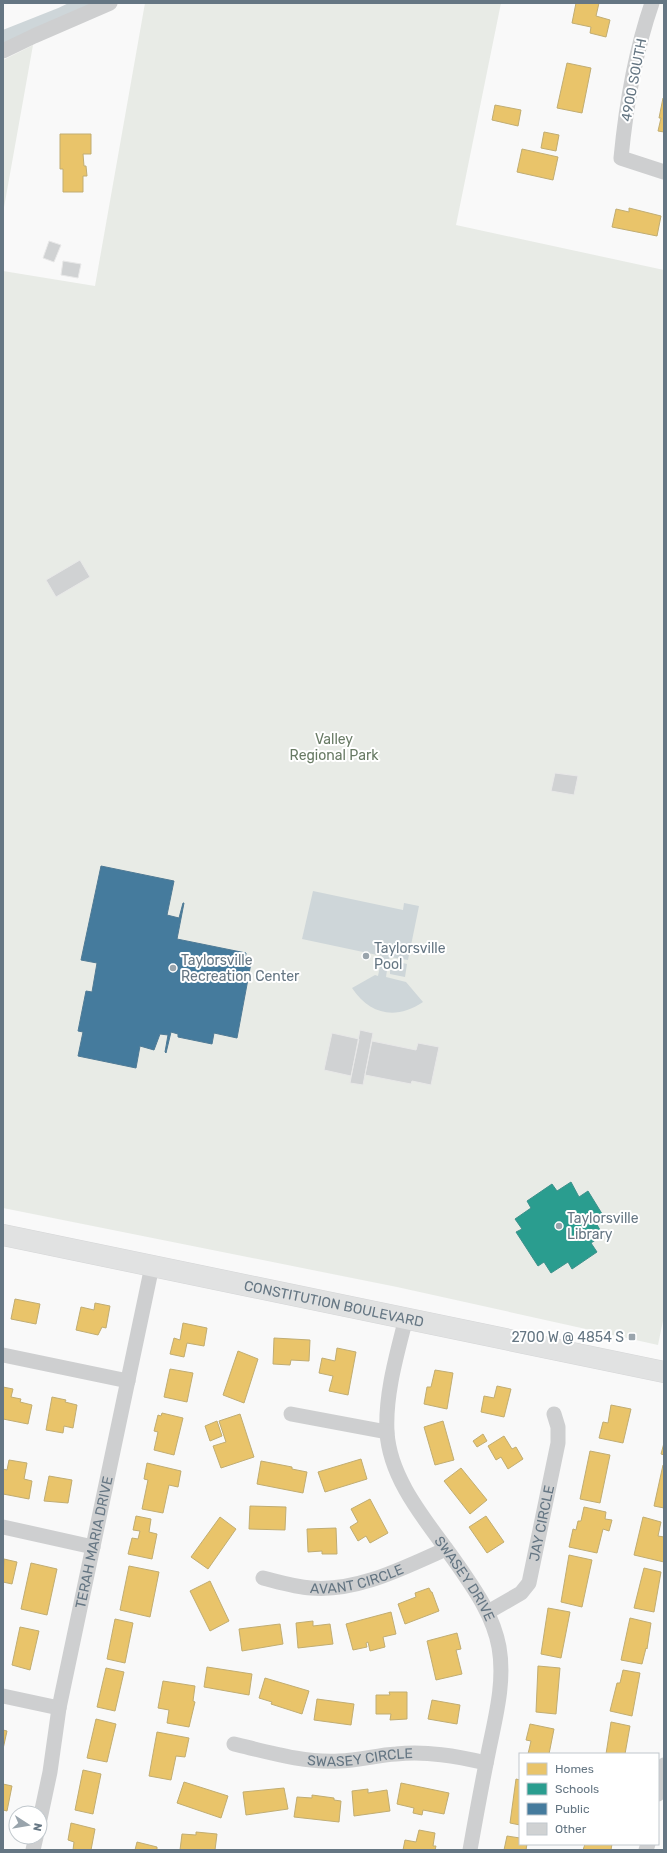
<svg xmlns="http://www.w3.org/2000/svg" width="667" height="1853" font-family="Rubik,sans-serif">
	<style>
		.green { fill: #e8ebe6 }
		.water { fill: #ced6d9 }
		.homes { fill: #e9c46a; stroke: #c1ad72 }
		.schools { fill: #2a9d8f; stroke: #3c918b }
		.public { fill: #457b9d; stroke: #4f7a95 }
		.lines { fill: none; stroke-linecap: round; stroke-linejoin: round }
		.canal { stroke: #ced6d9; stroke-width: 15 }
		.building { fill: #d0d2d3; stroke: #e8e8e8 }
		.secondary-casing { stroke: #d5d6d7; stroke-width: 22 }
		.street { stroke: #cecfd0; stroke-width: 15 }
		.secondary { stroke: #e1e2e2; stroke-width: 21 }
		.poi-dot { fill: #99a4ac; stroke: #fff; stroke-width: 1.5 }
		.labels { text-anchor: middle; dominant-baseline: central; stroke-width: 4; stroke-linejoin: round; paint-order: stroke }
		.street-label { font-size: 14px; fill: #657683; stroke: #fff }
		.park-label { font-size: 14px; fill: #687a64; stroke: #fff }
		.poi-label { font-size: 14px; fill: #657683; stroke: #fff; text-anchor: start }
	</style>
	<rect width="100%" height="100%" fill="#f9f9f9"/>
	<path class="green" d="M 145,3 L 501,3 L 456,225 L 664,270 L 664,1316 L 658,1345 L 397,1287 L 3,1208 L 3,271 L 95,286 Z
		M 33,45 L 3,213 L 3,60 Z"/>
	<path class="water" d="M 313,891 L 403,910 L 404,903 L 419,906 L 408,960 L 390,957 L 389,960 L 407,964 L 405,977 L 390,974 L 390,970 L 387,970 L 386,977 L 406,982 L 423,1002 C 396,1020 370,1015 352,988 L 375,975 L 378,976 L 382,956 L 302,939 Z"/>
	<path class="homes" d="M 576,3 L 599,3 L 596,16 L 610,20 L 606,37 L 590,33 L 591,27 L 572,23 Z
		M 567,63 L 591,68 L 582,113 L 557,108 Z
		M 663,98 L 664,98 L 664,132 L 658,131 L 661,118 L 659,118 Z
		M 495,105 L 521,110 L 518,126 L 492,120 Z
		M 544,132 L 559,135 L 556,151 L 541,148 Z
		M 60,134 L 91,134 L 91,154 L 83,154 L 84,166 L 86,166 L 87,176 L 83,176 L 83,192 L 63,192 L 63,169 L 60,169 Z
		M 522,149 L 558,157 L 553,180 L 517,172 Z
		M 629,208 L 661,216 L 657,236 L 612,227 L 616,209 L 629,212 Z
		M 15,1299 L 40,1304 L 36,1324 L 11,1319 Z
		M 95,1303 L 110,1306 L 106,1328 L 102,1327 L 98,1335 L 76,1330 L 81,1307 L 94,1310 Z
		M 183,1323 L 207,1328 L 204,1346 L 187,1343 L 184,1357 L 170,1354 L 174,1338 L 180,1340 Z
		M 274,1338 L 310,1340 L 309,1361 L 291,1360 L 290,1365 L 273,1364 Z
		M 337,1348 L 356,1352 L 348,1395 L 329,1391 L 333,1376 L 319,1373 L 322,1358 L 335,1361 Z
		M 238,1351 L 258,1359 L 244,1403 L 223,1395 Z
		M 170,1369 L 193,1373 L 187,1402 L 164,1397 Z
		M 435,1370 L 453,1373 L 447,1409 L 424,1404 L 427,1387 L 431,1387 Z
		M 497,1386 L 511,1389 L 504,1417 L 481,1412 L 484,1396 L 494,1398 Z
		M 3,1387 L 13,1389 L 11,1397 L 21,1399 L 20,1402 L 32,1405 L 28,1424 L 3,1419 Z
		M 52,1397 L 66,1400 L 65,1402 L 77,1405 L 73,1428 L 64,1426 L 63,1433 L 46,1430 Z
		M 611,1405 L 631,1409 L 623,1443 L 599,1438 L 603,1422 L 608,1423 Z
		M 162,1413 L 183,1418 L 174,1455 L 154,1450 L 158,1432 L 154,1431 L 158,1415 L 161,1416 Z
		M 240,1414 L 254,1457 L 221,1468 L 213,1446 L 226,1442 L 219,1421 Z
		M 217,1421 L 222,1436 L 210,1441 L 205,1426 Z
		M 443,1421 L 454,1460 L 435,1465 L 424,1427 Z
		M 483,1434 L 487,1441 L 477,1447 L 473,1441 Z
		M 504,1436 L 512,1449 L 516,1447 L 523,1459 L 508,1469 L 501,1457 L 496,1460 L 488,1446 Z
		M 664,1443 L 664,1455 L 661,1454 Z
		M 590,1451 L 610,1455 L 600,1503 L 580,1499 Z
		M 361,1459 L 367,1479 L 325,1492 L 318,1472 Z
		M 9,1460 L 27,1463 L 24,1479 L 32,1481 L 29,1499 L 3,1494 L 3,1469 L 7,1470 Z
		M 261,1461 L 292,1467 L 292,1469 L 307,1472 L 303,1493 L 257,1484 Z
		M 147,1463 L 181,1471 L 178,1487 L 169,1485 L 163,1513 L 142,1509 L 148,1480 L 144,1479 Z
		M 663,1465 L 664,1465 L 664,1508 L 654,1506 Z
		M 461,1468 L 487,1500 L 470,1514 L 444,1481 Z
		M 49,1476 L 72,1480 L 68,1503 L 44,1501 Z
		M 370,1499 L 388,1533 L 370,1543 L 366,1536 L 358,1541 L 350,1527 L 358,1522 L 351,1509 Z
		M 250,1506 L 286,1507 L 285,1530 L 249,1529 Z
		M 584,1507 L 606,1512 L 605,1519 L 612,1520 L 609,1531 L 603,1529 L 597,1553 L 569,1547 L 573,1529 L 576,1530 L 578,1521 L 581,1521 Z
		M 136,1516 L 151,1519 L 149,1532 L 157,1534 L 152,1559 L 128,1554 L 132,1538 L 138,1539 L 140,1531 L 133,1530 Z
		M 486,1516 L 504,1542 L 487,1553 L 469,1527 Z
		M 220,1517 L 236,1529 L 208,1569 L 191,1557 Z
		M 643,1517 L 661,1522 L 658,1536 L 664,1537 L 664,1562 L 634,1555 Z
		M 336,1528 L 337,1554 L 322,1554 L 322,1551 L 308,1552 L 307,1529 Z
		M 569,1555 L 592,1560 L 582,1607 L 561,1602 Z
		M 4,1559 L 17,1562 L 12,1584 L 3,1582 Z
		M 31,1563 L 57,1569 L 47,1615 L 21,1609 Z
		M 129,1566 L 159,1572 L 150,1617 L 120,1610 Z
		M 644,1568 L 661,1572 L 654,1612 L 634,1608 Z
		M 210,1581 L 229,1621 L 210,1631 L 190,1591 Z
		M 429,1588 L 431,1592 L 432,1592 L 439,1611 L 405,1624 L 398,1604 L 416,1597 L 415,1593 Z
		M 548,1608 L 570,1612 L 561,1658 L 541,1654 Z
		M 391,1612 L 396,1634 L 383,1637 L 385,1647 L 370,1651 L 368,1642 L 366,1643 L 367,1647 L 353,1650 L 346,1624 Z
		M 630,1618 L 651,1623 L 647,1649 L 646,1648 L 642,1664 L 621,1660 Z
		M 115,1619 L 133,1623 L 125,1663 L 107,1659 Z
		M 313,1621 L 313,1626 L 330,1624 L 333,1644 L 298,1648 L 296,1623 Z
		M 280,1624 L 283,1644 L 242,1651 L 239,1629 Z
		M 20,1627 L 39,1631 L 30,1670 L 12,1665 Z
		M 457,1633 L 461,1649 L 456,1650 L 462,1674 L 436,1680 L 427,1641 Z
		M 538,1666 L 560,1668 L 556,1714 L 536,1712 Z
		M 207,1667 L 252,1674 L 249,1695 L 204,1687 Z
		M 106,1668 L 124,1672 L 115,1711 L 97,1707 Z
		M 623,1670 L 640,1673 L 632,1716 L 610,1711 L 617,1683 L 620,1683 Z
		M 265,1678 L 309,1691 L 302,1714 L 271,1704 L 272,1702 L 259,1698 Z
		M 163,1681 L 195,1686 L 193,1701 L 195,1702 L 189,1727 L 167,1723 L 169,1710 L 158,1708 Z
		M 389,1692 L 407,1692 L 407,1719 L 390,1720 L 391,1714 L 376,1714 L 376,1695 L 390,1695 Z
		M 317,1699 L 354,1704 L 351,1725 L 314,1720 Z
		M 432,1700 L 460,1705 L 457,1724 L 428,1719 Z
		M 96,1719 L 116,1724 L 107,1762 L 87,1758 Z
		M 611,1722 L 630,1726 L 625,1754 L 606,1754 Z
		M 530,1724 L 554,1729 L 549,1754 L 528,1754 L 531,1741 L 526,1740 Z
		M 3,1730 L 7,1731 L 3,1749 Z
		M 157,1732 L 189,1738 L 185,1757 L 176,1756 L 171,1780 L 149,1776 Z
		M 83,1770 L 101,1774 L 93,1814 L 75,1810 Z
		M 516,1779 L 520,1780 L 520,1825 L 510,1823 Z
		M 184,1782 L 228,1796 L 221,1818 L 177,1803 Z
		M 401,1783 L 449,1793 L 444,1814 L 423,1810 L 422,1815 L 413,1813 L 414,1808 L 397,1804 Z
		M 3,1784 L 12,1786 L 7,1811 L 3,1810 Z
		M 284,1788 L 288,1809 L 246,1815 L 243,1792 Z
		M 368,1789 L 368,1793 L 387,1790 L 390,1811 L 354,1816 L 352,1791 Z
		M 312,1795 L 334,1798 L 334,1800 L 341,1801 L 339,1822 L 294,1817 L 297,1797 L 312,1798 Z
		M 71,1823 L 95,1829 L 91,1850 L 73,1850 L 74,1842 L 68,1840 Z
		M 419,1830 L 435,1833 L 433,1846 L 436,1846 L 435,1850 L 403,1850 L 405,1840 L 416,1842 Z
		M 196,1832 L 217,1834 L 215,1850 L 180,1850 L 182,1834 L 196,1835 Z
		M 507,1836 L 520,1838 L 520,1844 L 527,1844 L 526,1850 L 504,1850 Z
		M 137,1842 L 157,1847 L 157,1850 L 135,1850 Z
		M 585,1844 L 612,1844 L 611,1850 L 583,1850 Z"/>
	<path class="schools" d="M 571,1182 L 579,1197 L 588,1191 L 604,1217 L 596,1223 L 603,1235 L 591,1243 L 597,1252 L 572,1269 L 568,1262 L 551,1273 L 544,1262 L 538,1266 L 516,1232 L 522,1229 L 515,1219 L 531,1208 L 527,1201 L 552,1184 L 557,1191 Z"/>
	<path class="public" d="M 101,866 L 174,881 L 167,915 L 179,918 L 183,903 L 184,903 L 177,939 L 246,953 L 245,962 L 251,963 L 237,1038 L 214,1033 L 212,1044 L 178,1037 L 178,1034 L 171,1032 L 166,1053 L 165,1052 L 168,1035 L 160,1034 L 154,1050 L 140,1046 L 136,1068 L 78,1056 L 83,1032 L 78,1031 L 86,991 L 92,992 L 97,963 L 81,960 Z"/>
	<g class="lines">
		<path class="canal" d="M 3,38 L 61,15 L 86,3"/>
	</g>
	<path class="building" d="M 49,241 L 61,245 L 54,262 L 43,258 Z
		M 63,261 L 81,264 L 78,278 L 61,275 Z
		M 80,560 L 90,577 L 56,597 L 46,580 Z
		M 555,773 L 578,776 L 574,795 L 551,791 Z
		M 360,1030 L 373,1033 L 363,1085 L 350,1083 Z
		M 332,1033 L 359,1039 L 351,1076 L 324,1070 Z
		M 372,1041 L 416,1050 L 418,1043 L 439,1047 L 431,1085 L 412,1081 L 411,1084 L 365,1075 Z"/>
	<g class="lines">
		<defs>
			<g id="secondary">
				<path id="s6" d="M 3,1235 L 664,1372"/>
			</g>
		</defs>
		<use href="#secondary" class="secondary-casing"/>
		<g class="street">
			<path d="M 652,3 C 635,52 626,106 621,158 L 664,172"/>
			<path d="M 3,51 L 34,36 L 110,3"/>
			<path id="s1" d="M 406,1318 C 397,1354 385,1394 387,1432 C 390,1482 430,1525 457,1564 C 475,1590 493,1615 499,1647 C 505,1681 496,1715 489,1749 C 482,1783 476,1816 470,1850"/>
			<path d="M 3,1355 L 128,1381"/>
			<path d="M 291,1414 L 387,1432"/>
			<path d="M 3,1527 L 93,1547"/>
			<path id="s2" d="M 263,1578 C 279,1582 295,1587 311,1588 C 358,1592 405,1567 446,1549"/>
			<path id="s3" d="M 488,1612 L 521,1593 L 529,1583 L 558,1443 L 558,1427 L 554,1414"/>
			<path d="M 3,1696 L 59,1708"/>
			<path id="s4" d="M 234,1744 C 268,1752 304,1763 339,1761 C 358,1761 377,1755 396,1754 C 427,1751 456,1756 486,1763"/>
			<path d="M 658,1794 L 664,1765"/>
			<path id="s5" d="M 40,1819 L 50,1772 L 59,1708 L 152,1266"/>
			<path d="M 33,1850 L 36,1837"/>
			<path d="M 646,1850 L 648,1844"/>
		</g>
		<use href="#secondary" class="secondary"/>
	</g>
	<g class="poi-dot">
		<circle cx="366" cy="956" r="4"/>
		<circle cx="173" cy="968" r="4"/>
		<circle cx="559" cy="1226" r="4"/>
		<rect x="628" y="1333" width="8" height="8" rx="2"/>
	</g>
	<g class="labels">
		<g class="street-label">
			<text transform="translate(634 80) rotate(-79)">4900 SOUTH</text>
			<text stroke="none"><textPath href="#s6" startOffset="338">CONSTITUTION BOULEVARD</textPath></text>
			<text stroke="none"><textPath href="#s3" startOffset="112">JAY CIRCLE</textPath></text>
			<text stroke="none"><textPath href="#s5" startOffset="282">TERAH MARIA DRIVE</textPath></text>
			<text stroke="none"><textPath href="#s2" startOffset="96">AVANT CIRCLE</textPath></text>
			<text stroke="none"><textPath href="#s1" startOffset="284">SWASEY DRIVE</textPath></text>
			<text stroke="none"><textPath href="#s4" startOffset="128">SWASEY CIRCLE</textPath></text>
		</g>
		<g class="park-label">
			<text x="334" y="739">Valley<tspan x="334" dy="16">Regional Park</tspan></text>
		</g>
		<g class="poi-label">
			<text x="374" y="948">Taylorsville<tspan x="374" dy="16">Pool</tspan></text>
			<text x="181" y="960">Taylorsville<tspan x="181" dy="16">Recreation Center</tspan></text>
			<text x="567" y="1218">Taylorsville<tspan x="567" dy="16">Library</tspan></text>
			<text x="624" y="1337" text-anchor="end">2700 W @ 4854 S</text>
		</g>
	</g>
	<rect width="667" height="1853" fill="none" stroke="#657683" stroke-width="8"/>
	<rect x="519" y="1753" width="140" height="92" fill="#ffffff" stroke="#c1c8cd"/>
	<rect x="527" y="1763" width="20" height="12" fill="#e9c46a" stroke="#c1c8cd"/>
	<text x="555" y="1773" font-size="12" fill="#657683">Homes</text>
	<rect x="527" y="1783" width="20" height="12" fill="#2a9d8f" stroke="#c1c8cd"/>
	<text x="555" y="1793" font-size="12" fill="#657683">Schools</text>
	<rect x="527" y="1803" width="20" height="12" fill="#457b9d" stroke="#c1c8cd"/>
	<text x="555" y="1813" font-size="12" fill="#657683">Public</text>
	<rect x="527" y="1823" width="20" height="12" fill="#d0d2d3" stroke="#c1c8cd"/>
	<text x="555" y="1833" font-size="12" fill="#657683">Other</text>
	<g transform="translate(28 1825) rotate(102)"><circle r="19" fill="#ffffff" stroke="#c1c8cd"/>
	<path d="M0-3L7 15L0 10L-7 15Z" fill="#99a4ac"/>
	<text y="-6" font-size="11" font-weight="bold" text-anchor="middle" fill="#657683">N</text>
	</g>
</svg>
